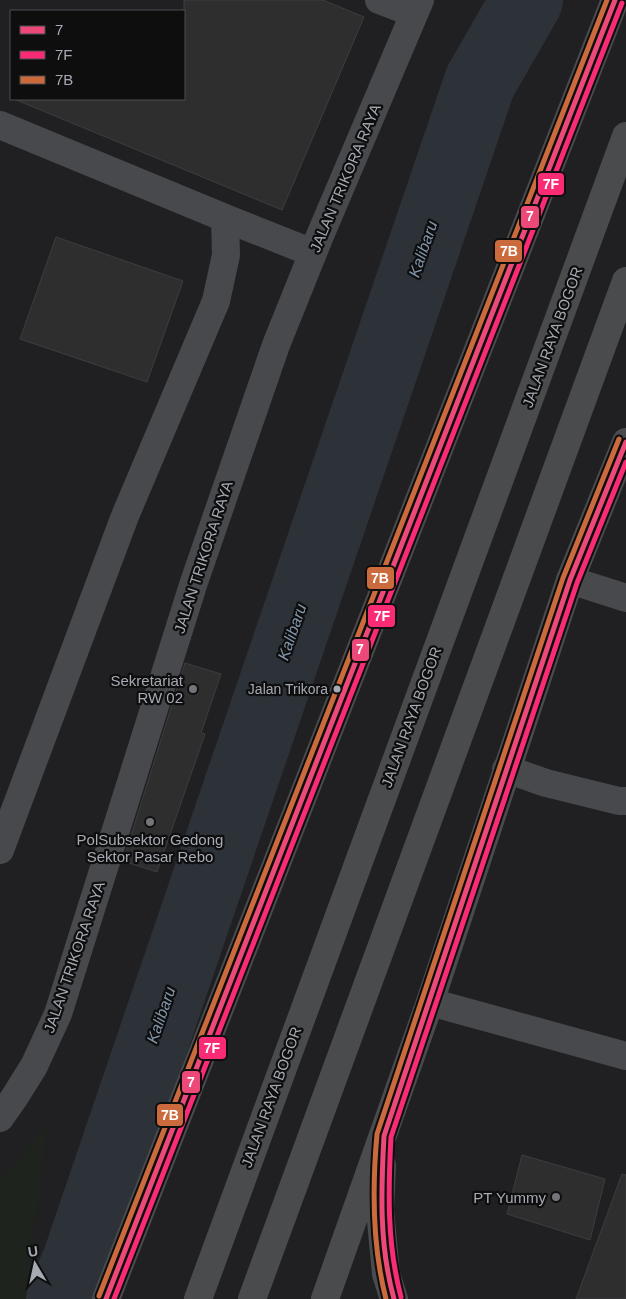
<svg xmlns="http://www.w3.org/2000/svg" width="626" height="1299" font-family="Arial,sans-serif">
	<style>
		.built { fill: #202022; fill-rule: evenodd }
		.green { fill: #1e231e }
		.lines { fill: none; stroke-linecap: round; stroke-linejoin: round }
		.river { stroke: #2c3238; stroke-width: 72 }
		.building { fill: #2e2e2f; stroke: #3c3d40 }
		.minor { stroke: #48494c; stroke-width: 28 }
		.highway { stroke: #4a4b4d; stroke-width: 28 }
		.bus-1-casing { stroke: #0e0e0f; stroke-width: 9 }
		.bus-2-casing { stroke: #0e0e0f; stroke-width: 9 }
		.bus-3-casing { stroke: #0e0e0f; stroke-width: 9 }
		.bus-1 { stroke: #ed4978; stroke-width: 5 }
		.bus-2 { stroke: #fa2b75; stroke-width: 5 }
		.bus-3 { stroke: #cb6a3d; stroke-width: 5 }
		.poi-dot { fill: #73757b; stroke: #0e0e0f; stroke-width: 2 }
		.bus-dot { fill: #a6aab3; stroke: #0e0e0f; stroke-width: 2 }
		.labels { text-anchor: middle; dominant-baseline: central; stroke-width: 4.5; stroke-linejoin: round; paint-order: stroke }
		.bus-label { font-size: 14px; fill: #a6aab3; stroke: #0e0e0f; text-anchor: end }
		.street-label { font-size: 15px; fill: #a6aab3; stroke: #0e0e0f }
		.poi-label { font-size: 15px; fill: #a6aab3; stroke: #0e0e0f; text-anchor: end }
		.water-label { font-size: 16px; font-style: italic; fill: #8197ab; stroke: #0e0e0f }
		.line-badge { stroke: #0e0e0f; stroke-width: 2 }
		.badge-label { font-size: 14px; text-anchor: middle; font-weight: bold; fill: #fff }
	</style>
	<rect width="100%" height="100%" fill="#131314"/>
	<path class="built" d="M 0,0 L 626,0 L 626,1299 L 0,1299 ZM 11,11 L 184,11 L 184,99 L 11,99 Z"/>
	<path class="green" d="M 47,1126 L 25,1299 L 0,1299 L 0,1180 Z"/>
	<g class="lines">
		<path class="river" d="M 62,1299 L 78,1261 L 480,82 L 527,0"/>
	</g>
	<path class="building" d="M 184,0 L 323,0 L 364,17 L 282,210 L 14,99 L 184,99 Z
		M 56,237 L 183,281 L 147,382 L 20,339 Z
		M 185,663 L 221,674 L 201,733 L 205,734 L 157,872 L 123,861 Z
		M 522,1155 L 605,1179 L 590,1240 L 507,1214 Z
		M 622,1174 L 626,1175 L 626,1299 L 576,1299 Z"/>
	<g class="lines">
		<path class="minor" d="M 379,0 L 413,13
			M 0,125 L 225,218 L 226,255 L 216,301 L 125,516 L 0,850
			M 225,218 L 313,253
			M 570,580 L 626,598
			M 506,769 L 546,783 L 619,801 L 626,801
			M 430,1002 L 626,1056
			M 0,1118 L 14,1098 L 34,1066 L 58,1014 L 194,582 L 276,345 L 319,238 L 420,0"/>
		<path class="highway" d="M 382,1165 L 380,1210 L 386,1274 L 394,1299
			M 106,1299 L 615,0
			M 198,1299 L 626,136
			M 252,1299 L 626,281
			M 325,1299 L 430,1002 L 570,580 L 626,442"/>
		<defs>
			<path id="bus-1" d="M 106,1299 L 615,0
				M 394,1299 C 379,1245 381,1191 384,1136 L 570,580 L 626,442"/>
			<path id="bus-2" d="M 401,1297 C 387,1244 388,1192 391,1137 L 577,583 L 626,462
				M 114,1299 L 622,3"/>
			<path id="bus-3" d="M 99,1296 L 607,0
				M 386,1299 C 372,1245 372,1189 377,1134 L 563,578 L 619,439"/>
		</defs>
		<use href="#bus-1" class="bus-1-casing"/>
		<use href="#bus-2" class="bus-2-casing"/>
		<use href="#bus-3" class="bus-3-casing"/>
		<use href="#bus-1" class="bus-1"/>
		<use href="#bus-2" class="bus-2"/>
		<use href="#bus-3" class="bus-3"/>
	</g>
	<g class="poi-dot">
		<circle cx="193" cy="689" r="5"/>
		<circle cx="150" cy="822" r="5"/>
		<circle cx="556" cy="1197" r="5"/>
	</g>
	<circle class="bus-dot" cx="337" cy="689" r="4.5"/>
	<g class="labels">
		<g class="bus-label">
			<text x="328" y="689">Jalan Trikora</text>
		</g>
		<g class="street-label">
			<text transform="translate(345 178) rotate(-67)">JALAN TRIKORA RAYA</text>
			<text transform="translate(552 337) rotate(-70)">JALAN RAYA BOGOR</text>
			<text transform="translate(203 557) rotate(-72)">JALAN TRIKORA RAYA</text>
			<text transform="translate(411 717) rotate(-70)">JALAN RAYA BOGOR</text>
			<text transform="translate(74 957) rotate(-71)">JALAN TRIKORA RAYA</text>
			<text transform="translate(271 1097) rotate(-70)">JALAN RAYA BOGOR</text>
		</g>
		<g class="poi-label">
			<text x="183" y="680">Sekretariat<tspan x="183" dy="17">RW 02</tspan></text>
			<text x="150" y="839" text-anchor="middle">PolSubsektor Gedong<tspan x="150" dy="17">Sektor Pasar Rebo</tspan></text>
			<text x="546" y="1197">PT Yummy</text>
		</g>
		<g class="water-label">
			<text transform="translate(423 249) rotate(-71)">Kalibaru</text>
			<text transform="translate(292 632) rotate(-71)">Kalibaru</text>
			<text transform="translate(161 1015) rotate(-71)">Kalibaru</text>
		</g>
	</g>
	<g class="line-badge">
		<rect x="537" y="172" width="28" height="24" rx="5" fill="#fa2b75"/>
		<rect x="520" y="205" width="20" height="24" rx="5" fill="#ed4978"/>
		<rect x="494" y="239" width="29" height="24" rx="5" fill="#cb6a3d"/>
		<rect x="366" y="566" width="29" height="24" rx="5" fill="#cb6a3d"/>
		<rect x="367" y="604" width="29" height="24" rx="5" fill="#fa2b75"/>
		<rect x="351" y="638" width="19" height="24" rx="5" fill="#ed4978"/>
		<rect x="198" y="1036" width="29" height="24" rx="5" fill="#fa2b75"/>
		<rect x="181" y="1070" width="20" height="24" rx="5" fill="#ed4978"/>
		<rect x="156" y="1103" width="28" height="24" rx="5" fill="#cb6a3d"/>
	</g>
	<g class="badge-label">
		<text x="551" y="189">7F</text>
		<text x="530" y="221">7</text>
		<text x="509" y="256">7B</text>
		<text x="380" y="583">7B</text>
		<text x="382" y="621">7F</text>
		<text x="360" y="654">7</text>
		<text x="212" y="1053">7F</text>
		<text x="191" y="1087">7</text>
		<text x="170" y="1120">7B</text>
	</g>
	<rect x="10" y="10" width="175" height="90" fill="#0e0e0f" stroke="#4b4c51"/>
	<rect x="20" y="26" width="25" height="8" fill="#ed4978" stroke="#4b4c51"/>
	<text x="55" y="35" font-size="15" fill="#a6aab3">7</text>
	<rect x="20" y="51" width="25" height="8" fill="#fa2b75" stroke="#4b4c51"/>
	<text x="55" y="60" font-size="15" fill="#a6aab3">7F</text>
	<rect x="20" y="76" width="25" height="8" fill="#cb6a3d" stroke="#4b4c51"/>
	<text x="55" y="85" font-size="15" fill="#a6aab3">7B</text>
	<g transform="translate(35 1264) rotate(351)" stroke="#0e0e0f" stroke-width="4" paint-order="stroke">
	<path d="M0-4L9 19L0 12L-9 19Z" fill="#a6aab3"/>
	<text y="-8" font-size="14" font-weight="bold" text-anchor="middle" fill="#a6aab3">U</text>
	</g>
</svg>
